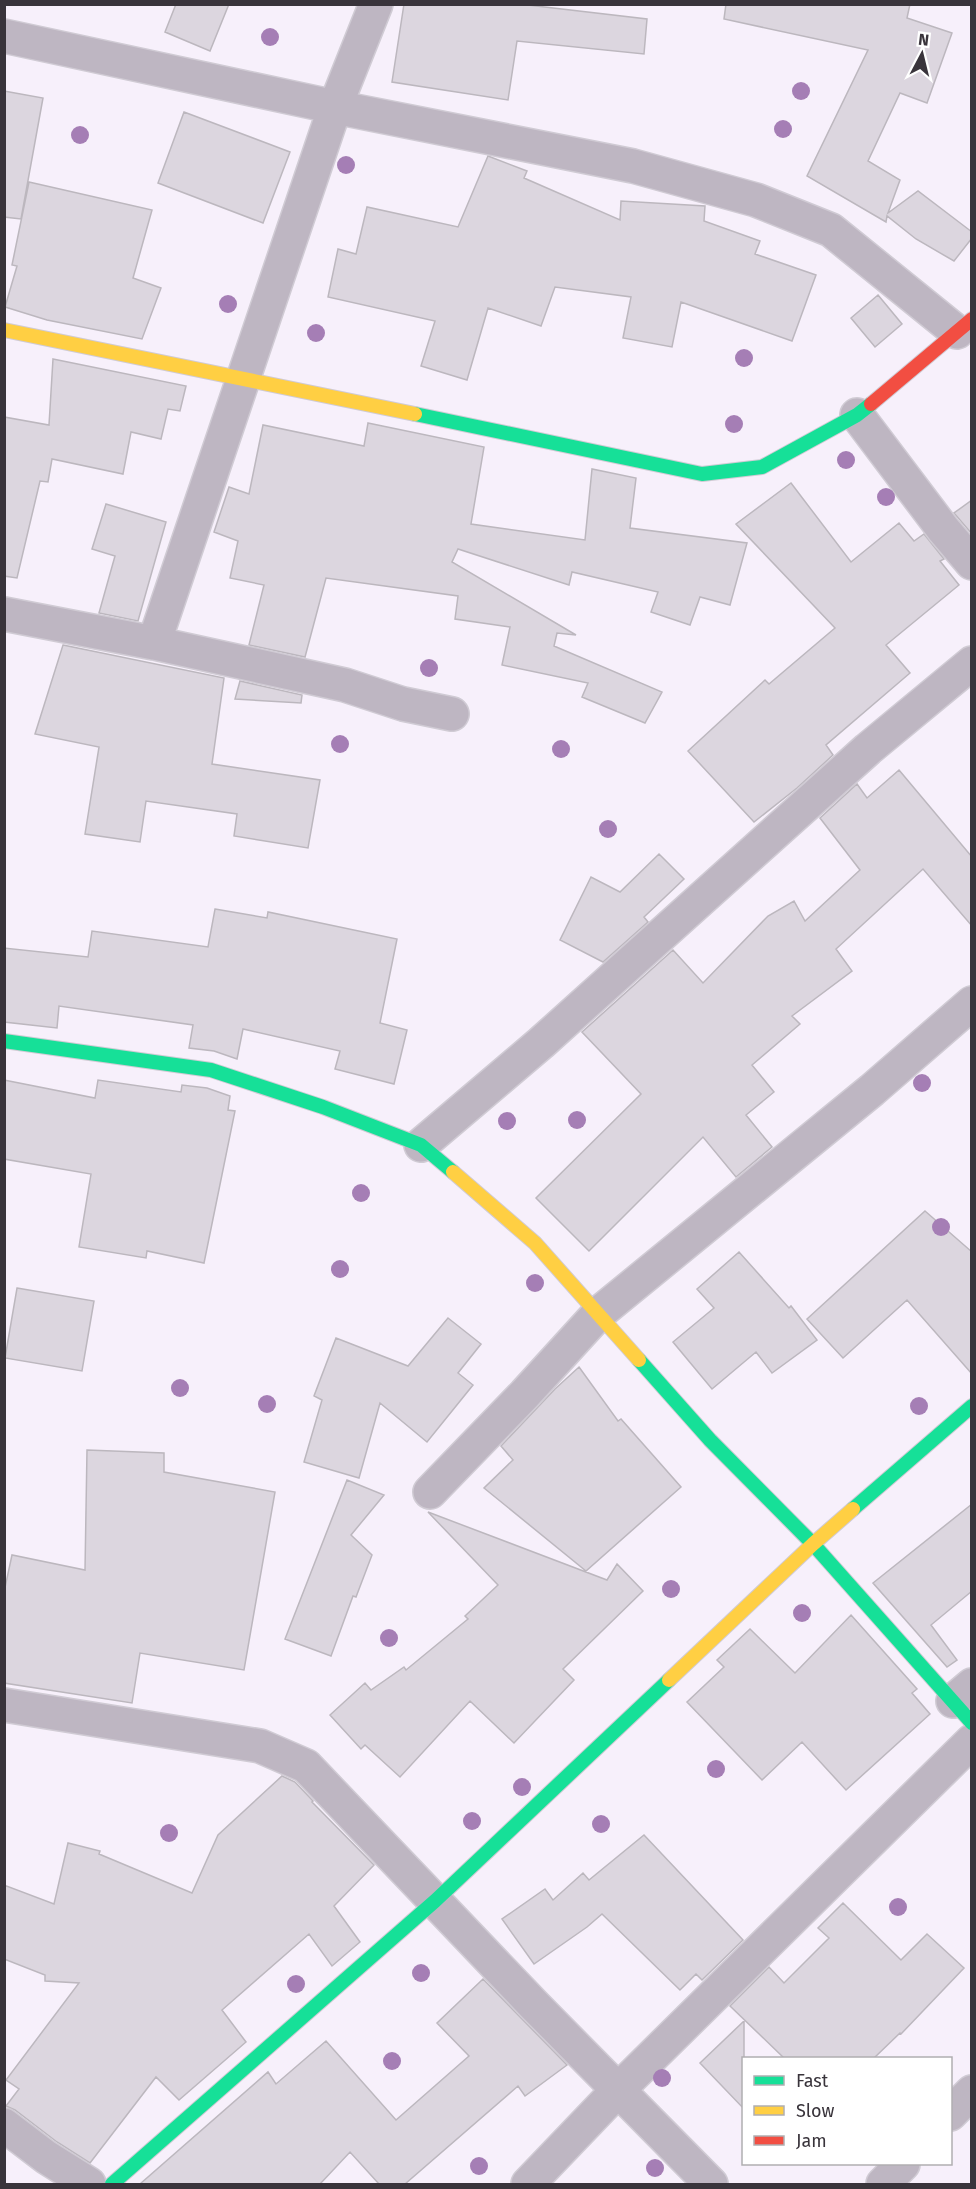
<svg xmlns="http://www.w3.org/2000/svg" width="976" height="2189" font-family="'Fira Sans',sans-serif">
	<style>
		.building { fill: #dcd6df; stroke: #bcb7be; stroke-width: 1.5 }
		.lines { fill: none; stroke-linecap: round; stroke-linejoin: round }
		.street-casing { stroke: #d0cbd4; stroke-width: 36 }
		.fast-casing { stroke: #d0cbd4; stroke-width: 16 }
		.slow-casing { stroke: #d0cbd4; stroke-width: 16 }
		.jam-casing { stroke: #d0cbd4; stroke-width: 16 }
		.street { stroke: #beb6c2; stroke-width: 33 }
		.fast { stroke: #16e098; stroke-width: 14 }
		.slow { stroke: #ffcf43; stroke-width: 14 }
		.jam { stroke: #f24e42; stroke-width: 14 }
		.tree { fill: #a57eb5 }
	</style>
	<rect width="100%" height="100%" fill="#f7f0fb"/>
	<path class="building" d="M 176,4 L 229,4 L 210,51 L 165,32 Z
		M 404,4 L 519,4 L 647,19 L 644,54 L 517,41 L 508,100 L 392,82 Z
		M 726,4 L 910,4 L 907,18 L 952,33 L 927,103 L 900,93 L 868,161 L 900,180 L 888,213 L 918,191 L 972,232 L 972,238 L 954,261 L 916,239 L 887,216 L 886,222 L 807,176 L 868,50 L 724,19 Z
		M 4,91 L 43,98 L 21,219 L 4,217 Z
		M 184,112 L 290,152 L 263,223 L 158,183 Z
		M 488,156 L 527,171 L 524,178 L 620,220 L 621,201 L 705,206 L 704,221 L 760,241 L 755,254 L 816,275 L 792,341 L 681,302 L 672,347 L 623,338 L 631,297 L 555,287 L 541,326 L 488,308 L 467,380 L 421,366 L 435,321 L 328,297 L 338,249 L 356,254 L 367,207 L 458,227 Z
		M 29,182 L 152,210 L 133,278 L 161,288 L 142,339 L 47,320 L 5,307 L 17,266 L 12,265 Z
		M 878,295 L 902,324 L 875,347 L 851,318 Z
		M 53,359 L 186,386 L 180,411 L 168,409 L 161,439 L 131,432 L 123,474 L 52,459 L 48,482 L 40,481 L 17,578 L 4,576 L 4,417 L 49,425 Z
		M 368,423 L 484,447 L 471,524 L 585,540 L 592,469 L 636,478 L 630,528 L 747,543 L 730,605 L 700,597 L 690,625 L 651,612 L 658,592 L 572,572 L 569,585 L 458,549 L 452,562 L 576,635 L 557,633 L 554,646 L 662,692 L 645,723 L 582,697 L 588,683 L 502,665 L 510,627 L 455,619 L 458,596 L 326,578 L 305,657 L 249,645 L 264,585 L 230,578 L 238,541 L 214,532 L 229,487 L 249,494 L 263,425 L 364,446 Z
		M 791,483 L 851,562 L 899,523 L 914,541 L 924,534 L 944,559 L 940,561 L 959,585 L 886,645 L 910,673 L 826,745 L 833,755 L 797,788 L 754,822 L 688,751 L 765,680 L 769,684 L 835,628 L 736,524 Z
		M 972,500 L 972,534 L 954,513 Z
		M 106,504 L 166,522 L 138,621 L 99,613 L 115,556 L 92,549 Z
		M 63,645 L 224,678 L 212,764 L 320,780 L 308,848 L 234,836 L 237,814 L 146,801 L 140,842 L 85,834 L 99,747 L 35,734 Z
		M 240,681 L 302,695 L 301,703 L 235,699 Z
		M 899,770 L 972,857 L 972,926 L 923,869 L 836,949 L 852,971 L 792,1016 L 800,1024 L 752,1065 L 774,1092 L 746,1115 L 772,1147 L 736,1177 L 703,1137 L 589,1251 L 536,1198 L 641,1094 L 582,1032 L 673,950 L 703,983 L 768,916 L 794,901 L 805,921 L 860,870 L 820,818 L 857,784 L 867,798 Z
		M 659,854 L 684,879 L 644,917 L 648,922 L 603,962 L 560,940 L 591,877 L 620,892 Z
		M 215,909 L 267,918 L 268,912 L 397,939 L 380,1023 L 407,1030 L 394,1084 L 335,1069 L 340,1051 L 243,1029 L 237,1059 L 214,1051 L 189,1048 L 193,1025 L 59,1006 L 57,1028 L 4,1022 L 4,948 L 88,957 L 92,931 L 208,947 Z
		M 4,1080 L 95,1098 L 98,1080 L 181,1092 L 182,1085 L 207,1088 L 230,1096 L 228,1110 L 235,1111 L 204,1263 L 147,1251 L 146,1258 L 79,1247 L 91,1174 L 4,1159 Z
		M 925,1211 L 972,1252 L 972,1374 L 907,1300 L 843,1358 L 807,1319 Z
		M 739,1252 L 789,1308 L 791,1306 L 817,1340 L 772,1373 L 756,1352 L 712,1389 L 673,1342 L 714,1308 L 697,1289 Z
		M 17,1288 L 94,1301 L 82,1371 L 5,1358 Z
		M 448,1318 L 481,1344 L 458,1373 L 473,1385 L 427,1442 L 380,1403 L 359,1478 L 304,1462 L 322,1400 L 314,1396 L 336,1338 L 408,1366 Z
		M 579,1367 L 618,1421 L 621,1419 L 681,1487 L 586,1571 L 484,1488 L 513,1460 L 501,1446 L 555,1389 Z
		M 87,1450 L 164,1453 L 164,1472 L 275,1492 L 244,1670 L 140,1653 L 132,1703 L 4,1683 L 4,1592 L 12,1555 L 85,1570 Z
		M 347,1480 L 384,1495 L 351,1535 L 372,1555 L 356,1597 L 353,1596 L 331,1656 L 285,1639 Z
		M 972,1504 L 972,1591 L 931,1625 L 957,1660 L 947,1667 L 873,1583 Z
		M 428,1512 L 607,1580 L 617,1564 L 643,1591 L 563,1669 L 574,1680 L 514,1743 L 470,1701 L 400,1777 L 365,1745 L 361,1749 L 330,1715 L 365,1683 L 371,1690 L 404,1667 L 406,1670 L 468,1619 L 465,1616 L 498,1585 Z
		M 851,1615 L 917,1689 L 912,1693 L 930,1714 L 846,1790 L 802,1742 L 762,1780 L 687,1702 L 724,1667 L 717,1660 L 750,1629 L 795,1673 Z
		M 282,1776 L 295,1782 L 313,1801 L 312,1802 L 374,1865 L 334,1906 L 360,1942 L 332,1966 L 309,1934 L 222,2010 L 246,2042 L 179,2100 L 156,2077 L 90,2163 L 57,2142 L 15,2110 L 6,2106 L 19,2089 L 6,2080 L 79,1983 L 45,1981 L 45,1975 L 4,1959 L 4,1885 L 54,1904 L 68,1843 L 100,1851 L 99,1854 L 192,1893 L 218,1835 Z
		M 644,1835 L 743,1940 L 702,1980 L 696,1974 L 680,1990 L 602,1914 L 587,1927 L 534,1964 L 502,1919 L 545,1889 L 553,1900 L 583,1873 L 589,1880 Z
		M 843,1903 L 901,1960 L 927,1934 L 964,1968 L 901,2034 L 900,2033 L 874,2058 L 784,2058 L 730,2006 L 769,1967 L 784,1983 L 829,1938 L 818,1928 Z
		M 483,1979 L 567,2065 L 525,2096 L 518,2086 L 405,2184 L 379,2184 L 350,2152 L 320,2184 L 140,2184 L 268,2072 L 276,2084 L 326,2041 L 396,2120 L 469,2056 L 437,2023 Z
		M 744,2021 L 744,2109 L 700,2063 Z"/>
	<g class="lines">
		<defs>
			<path id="street" d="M 4,36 L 335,107 L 633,166 L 756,200 L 831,230 L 957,332
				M 857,415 L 943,529 L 972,563
				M 4,614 L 154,643 L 345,685 L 403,704 L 452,714
				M 154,643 L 335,107 L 376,4
				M 421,1145 L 541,1043 L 868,749 L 972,663
				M 430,1492 L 525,1394 L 598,1314 L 872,1090 L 972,1003
				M 953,1701 L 972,1685
				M 4,1705 L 260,1746 L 306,1766 L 534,2005 L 711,2184
				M 950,2114 L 972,2092
				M 4,2125 L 46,2157 L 89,2184
				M 528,2184 L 617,2091 L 972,1741
				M 883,2184 L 903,2164"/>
			<path id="fast" d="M 415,414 L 702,474 L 762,467 L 857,415 L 871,404
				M 4,1041 L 211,1070 L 323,1107 L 421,1145 L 453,1172
				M 639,1360 L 710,1440 L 813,1544 L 972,1723
				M 853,1509 L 972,1406
				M 112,2184 L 435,1901 L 669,1680"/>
			<path id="slow" d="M 4,330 L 415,414
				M 453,1172 L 535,1243 L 639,1360
				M 669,1680 L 813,1544 L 853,1509"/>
			<path id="jam" d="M 871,404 L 972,319"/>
		</defs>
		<use href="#street" class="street-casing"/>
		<use href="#fast" class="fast-casing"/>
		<use href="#slow" class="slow-casing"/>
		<use href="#jam" class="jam-casing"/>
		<use href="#street" class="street"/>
		<use href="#fast" class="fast"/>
		<use href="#slow" class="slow"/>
		<use href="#jam" class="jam"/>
	</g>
	<g class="tree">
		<circle cx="270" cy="37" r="9"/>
		<circle cx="801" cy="91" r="9"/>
		<circle cx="783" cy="129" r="9"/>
		<circle cx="80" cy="135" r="9"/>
		<circle cx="346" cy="165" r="9"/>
		<circle cx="228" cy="304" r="9"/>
		<circle cx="316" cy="333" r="9"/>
		<circle cx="744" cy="358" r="9"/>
		<circle cx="734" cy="424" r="9"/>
		<circle cx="846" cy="460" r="9"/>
		<circle cx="886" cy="497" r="9"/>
		<circle cx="429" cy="668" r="9"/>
		<circle cx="340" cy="744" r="9"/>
		<circle cx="561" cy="749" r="9"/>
		<circle cx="608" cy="829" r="9"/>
		<circle cx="922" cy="1083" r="9"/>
		<circle cx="577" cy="1120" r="9"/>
		<circle cx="507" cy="1121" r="9"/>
		<circle cx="361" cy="1193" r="9"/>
		<circle cx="941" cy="1227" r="9"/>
		<circle cx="340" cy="1269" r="9"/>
		<circle cx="535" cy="1283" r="9"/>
		<circle cx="180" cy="1388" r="9"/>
		<circle cx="267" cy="1404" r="9"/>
		<circle cx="919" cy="1406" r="9"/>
		<circle cx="671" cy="1589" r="9"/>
		<circle cx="802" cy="1613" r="9"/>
		<circle cx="389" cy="1638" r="9"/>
		<circle cx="716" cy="1769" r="9"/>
		<circle cx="522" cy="1787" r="9"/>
		<circle cx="472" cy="1821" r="9"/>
		<circle cx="601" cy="1824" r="9"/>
		<circle cx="169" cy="1833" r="9"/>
		<circle cx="898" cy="1907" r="9"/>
		<circle cx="421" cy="1973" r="9"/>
		<circle cx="296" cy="1984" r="9"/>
		<circle cx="392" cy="2061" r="9"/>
		<circle cx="662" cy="2078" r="9"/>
		<circle cx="479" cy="2166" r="9"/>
		<circle cx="655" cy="2168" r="9"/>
	</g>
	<rect width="976" height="2189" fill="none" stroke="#39343b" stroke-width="12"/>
	<rect x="742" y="2057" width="210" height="108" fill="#ffffff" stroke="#b0aeb1" stroke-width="1.5"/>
	<rect x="754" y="2076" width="30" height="9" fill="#16e098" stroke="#b0aeb1" stroke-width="1.5"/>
	<text x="796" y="2087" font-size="18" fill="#39343b">Fast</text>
	<rect x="754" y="2106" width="30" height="9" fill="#ffcf43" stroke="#b0aeb1" stroke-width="1.5"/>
	<text x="796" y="2117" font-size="18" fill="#39343b">Slow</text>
	<rect x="754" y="2136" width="30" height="9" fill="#f24e42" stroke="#b0aeb1" stroke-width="1.5"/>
	<text x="796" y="2147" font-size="18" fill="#39343b">Jam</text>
	<g transform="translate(922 54) rotate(7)" stroke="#ffffff" stroke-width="4.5" paint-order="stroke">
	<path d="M0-4.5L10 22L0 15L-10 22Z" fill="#39343b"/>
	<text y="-9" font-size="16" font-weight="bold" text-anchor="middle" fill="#39343b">N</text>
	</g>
</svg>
